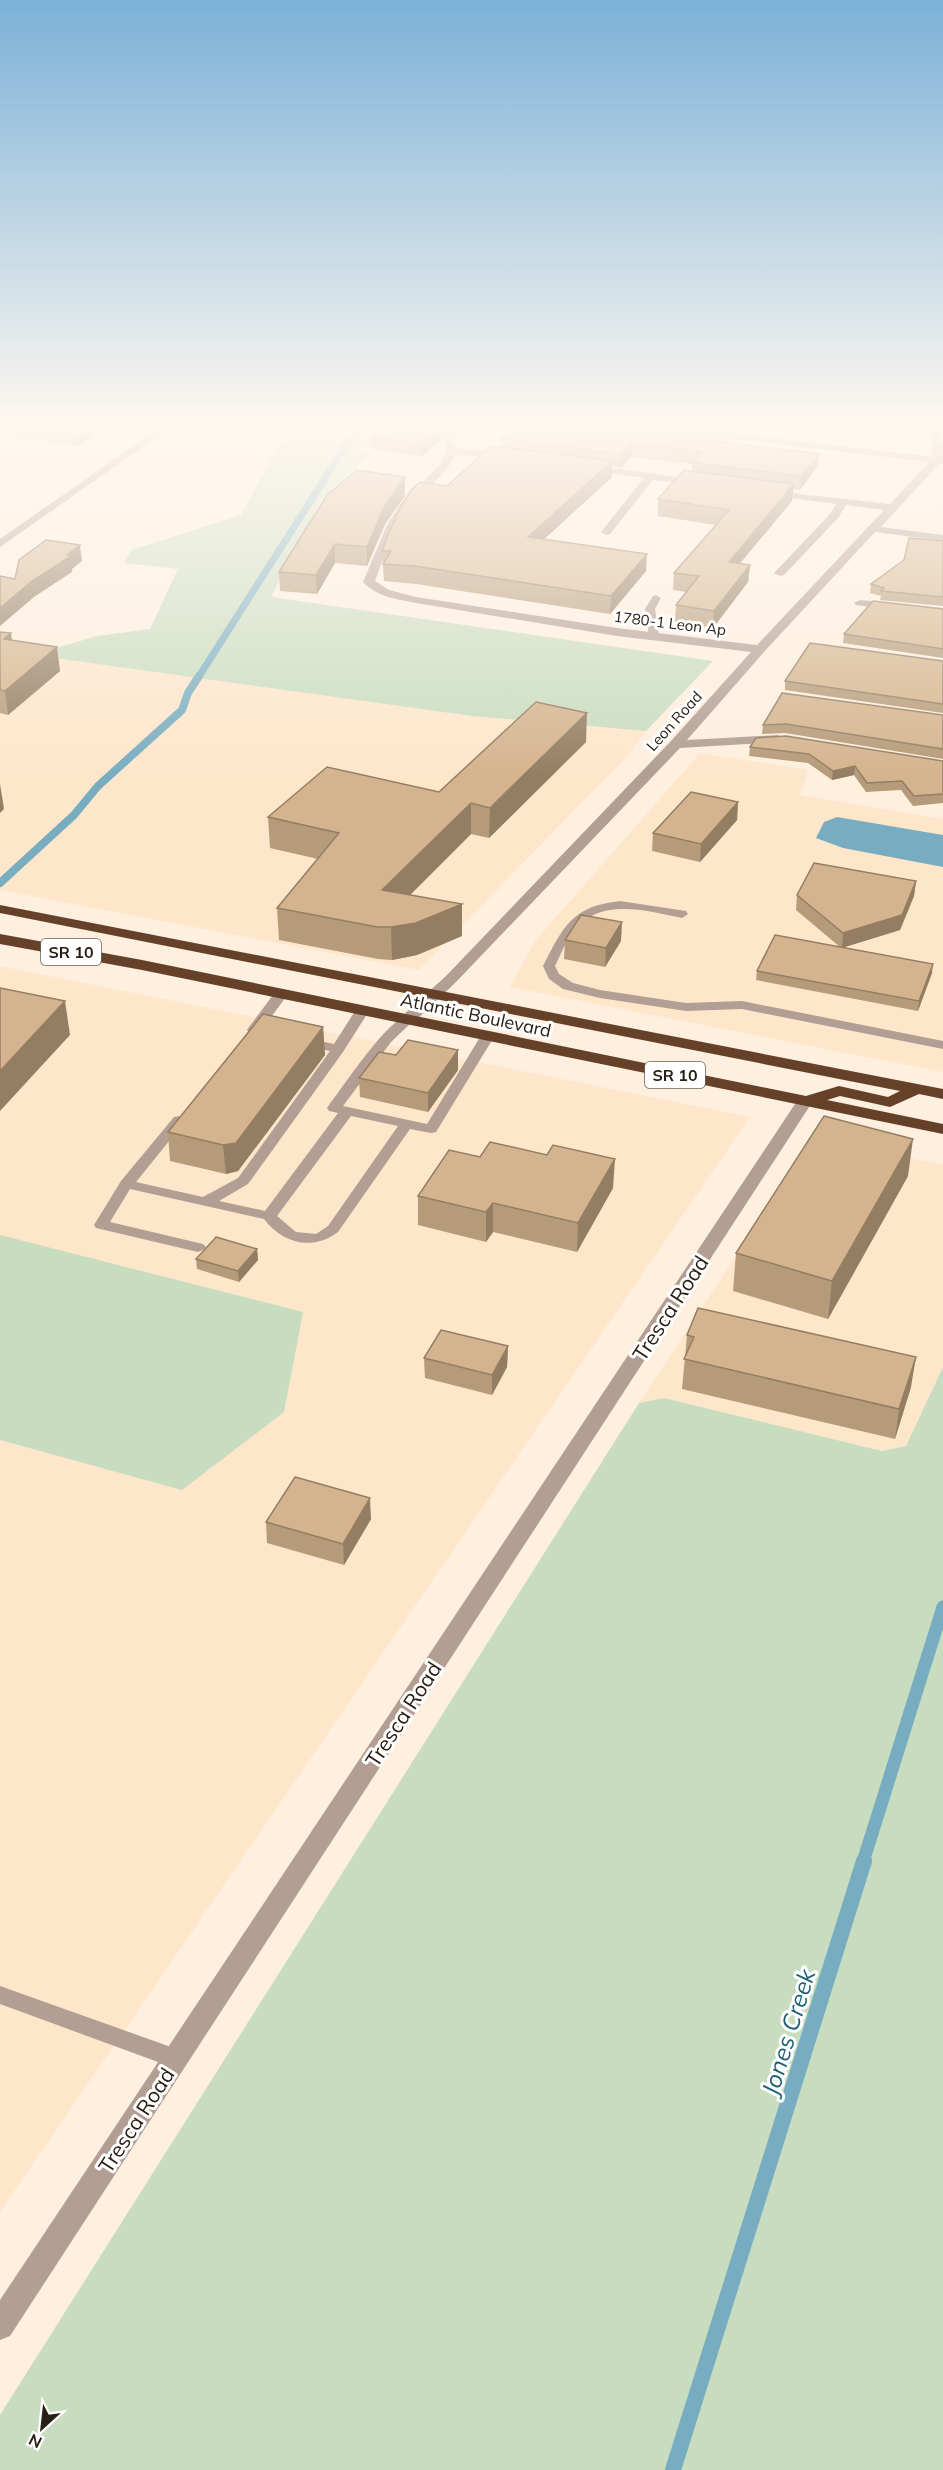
<svg xmlns="http://www.w3.org/2000/svg" width="943" height="2470" viewBox="0 0 943 2470" font-family="Mulish,sans-serif">
	<style>
		.built { fill: #fee6cb }
		.green { fill: #c8dcbf }
		.water { fill: #78adc1 }
		.lines { fill: none; stroke-linecap: round; stroke-linejoin: round }
		.stream-far3 { stroke: #78adc1; stroke-width: 7 }
		.stream-far2 { stroke: #78adc1; stroke-width: 8 }
		.stream-far1 { stroke: #78adc1; stroke-width: 13 }
		.stream { stroke: #78adc1; stroke-width: 16 }
		.lane { fill: #b29e93; fill-rule: evenodd }
		.street { fill: #b29e93; fill-rule: evenodd }
		.highway { fill: #66412a; fill-rule: evenodd }
		.wall { fill: #b69b7a }
		.shaded-wall { fill: #947e63 }
		.building { fill: #d4b48e; stroke: #947e63; stroke-width: 1.5 }
		.labels { text-anchor: middle; dominant-baseline: central; stroke-width: 6; stroke-linejoin: round; paint-order: stroke }
		.far-street-label { font-size: 15px; fill: #292015; stroke: #fff }
		.shield { fill: #fff; stroke: #69635b; stroke-width: 1.5 }
		.shield-label { font-size: 16px; font-weight: bold; fill: #292015 }
		.street-label { font-size: 18px; fill: #292015; stroke: #fff }
		.near-street-label { font-size: 21px; fill: #292015; stroke: #fff }
		.near-water-label { font-size: 24px; font-style: italic; fill: #1d6076; stroke: #fff }
	</style>
	<rect width="100%" height="100%" fill="#feefde"/>
	<g class="built">
		<polygon points="0,649 472,716 646,731 629,754 419,970 0,890"/>
		<polygon points="700,753 808,770 800,795 943,819 943,1072 510,987 535,941"/>
		<polygon points="0,966 750,1117 0,2212"/>
		<polygon points="814,1138 943,1165 943,1367 906,1446 882,1451 664,1398 639,1403"/>
	</g>
	<g class="green">
		<polygon points="302,430 386,430 361,450 370,455 322,498 271,597 713,661 646,731 472,716 33,655 97,636 150,629 178,569 124,563 131,550 241,515 277,448"/>
		<polygon points="0,1235 303,1312 284,1412 182,1490 0,1440"/>
		<polygon points="943,1367 943,2470 0,2470 0,2415 639,1403 664,1398 882,1451 906,1446"/>
	</g>
	<polygon class="water" points="837,817 943,835 943,867 843,848 816,838 824,822"/>
	<g class="lines">
		<polyline class="stream-far3" points="198,678 348,442 365,430"/>
		<polyline class="stream-far2" points="0,883 74,815 98,786 182,710 188,693 199,676"/>
		<polyline class="stream-far1" points="863,1862 943,1607"/>
		<polyline class="stream" points="673,2470 864,1861"/>
		<g class="lane">
			<polygon points="656,595 661,598 655,609 659,636 654,639 649,636 645,609 653,596"/>
			<path d="M620 901 686 911 688 914 682 918C643 910 596 896 570 936 564 945 560 956 555 966L559 974 573 983 600 990 686 1003 742 1001 943 1041V1049L742 1009 686 1011 600 998 563 989 549 979 543 966C563 927 572 906 620 901Z"/>
			<polygon points="281,990 286,991 287,994 286,997 259,1033 249,1033 247,1030 249,1027 276,991"/>
			<path d="M362 1007 369 1011 343 1052 248 1184 219 1201 265 1211 338 1113 329 1111 327 1108 329 1105C344 1086 386 1021 407 1016L414 1020 391 1042 343 1106 427 1124 482 1034 487 1033 494 1037 436 1132 431 1133 410 1129 338 1232C313 1251 283 1244 264 1219L130 1189 110 1222 203 1244 206 1247 203 1250 198 1252 96 1228 94 1225 121 1181 174 1117 179 1116 186 1120 136 1182 203 1197 238 1178 330 1051 301 1045 299 1042 301 1039 306 1038 334 1044 357 1008ZM351 1116 398 1126 328 1226 316 1234 296 1232 277 1216Z"/>
			<polygon points="0,1986 185,2052 188,2059 185,2066 177,2069 0,2004"/>
		</g>
		<g class="street">
			<polygon points="156,430 167,430 0,547 0,539"/>
			<path d="M452 430H462L454 439 456 448 506 454 511 457 506 460 455 454C447 476 426 487 411 504 393 525 385 556 375 581L389 590 416 597 617 628 757 645 884 510 846 505 838 518 784 575 780 576 774 573 776 571 830 514 836 504 768 495 764 494V490L890 504 929 462 686 433 681 430H709L932 457 933 442 928 430H938L943 442V464H939L881 527 943 535V541L875 532 764 652 687 740 778 735 785 739 783 742 680 748 456 982 413 1023H401L399 1020 401 1017 446 976 671 741 751 652 617 636 416 603C397 599 377 597 363 582L387 525 402 502 441 464 446 451 444 439Z"/>
			<polygon points="590,465 699,480 704,483 699,486 653,480 610,534 606,535 601,532 644,478 586,470 585,468"/>
			<polygon points="860,600 943,608 943,616 856,605 854,603"/>
			<polygon points="805,1096 813,1101 10,2336 0,2340 0,2300 797,1101"/>
		</g>
		<polygon class="highway" points="0,905 943,1089 943,1099 919,1094 890,1107 840,1096 827,1100 943,1124 943,1134 142,970 0,944 0,934 142,960 806,1096 839,1086 888,1097 900,1091 0,913"/>
	</g>
	<g class="wall">
		<polygon points="17,430 104,430 77,446 18,437"/>
		<polygon points="371,437 442,440 421,456 371,449"/>
		<polygon points="501,439 712,441 817,467 800,490 793,489 792,501 740,563 750,565 748,582 713,628 675,622 676,605 686,592 673,590 674,573 716,525 658,516 658,499 692,471 692,464 631,457 621,468 612,466 612,477 544,539 646,571 610,614 416,584 384,581 382,551 447,486 501,447"/>
		<polygon points="405,477 405,496 385,524 367,566 335,563 317,594 280,591 279,572"/>
		<polygon points="943,541 943,606 880,600 881,596 870,593 871,584"/>
		<polygon points="943,609 943,658 843,643 844,634"/>
		<polygon points="0,632 60,671 8,715 0,713"/>
		<polygon points="943,661 943,713 785,690 785,681"/>
		<polygon points="943,715 943,759 785,733 762,734 763,725"/>
		<polygon points="586,742 489,838 471,834 410,895 462,904 462,936 417,955 392,960 378,959 279,940 277,908 318,859 270,848 268,817 439,792"/>
		<polygon points="750,747 943,761 943,803 913,806 901,790 866,792 854,775 832,780 808,763 749,756"/>
		<polygon points="738,802 737,820 700,862 652,851 653,833"/>
		<polygon points="916,881 914,896 900,930 843,947 932,973 918,1011 756,980 757,971 840,947 796,910 797,895"/>
		<polygon points="565,940 621,941 605,967 564,959"/>
		<polygon points="323,1027 325,1055 238,1171 226,1174 170,1161 168,1132"/>
		<polygon points="458,1070 428,1112 360,1097 359,1078"/>
		<polygon points="908,1176 828,1319 733,1291 736,1253"/>
		<polygon points="613,1188 577,1252 493,1232 486,1242 418,1225 418,1196"/>
		<polygon points="257,1249 258,1260 239,1282 197,1269 196,1259"/>
		<polygon points="687,1335 911,1387 895,1439 682,1389"/>
		<polygon points="508,1346 507,1367 492,1395 425,1378 424,1358"/>
		<polygon points="371,1519 344,1565 267,1543 266,1522"/>
	</g>
	<g class="shaded-wall">
		<polygon points="79,430 104,430 77,446 76,431"/>
		<polygon points="439,430 449,430 442,440 421,456 421,444"/>
		<polygon points="632,443 631,457 621,468 621,454"/>
		<polygon points="819,454 817,467 800,490 801,476"/>
		<polygon points="612,461 612,477 528,554 528,537"/>
		<polygon points="405,477 405,496 385,524 367,566 367,547 385,505"/>
		<polygon points="794,484 792,501 727,579 729,562"/>
		<polygon points="335,544 335,563 317,594 316,575"/>
		<polygon points="80,545 82,561 72,569 72,572 34,597 0,626 0,608 32,581"/>
		<polygon points="647,554 646,571 610,614 611,596"/>
		<polygon points="750,565 748,582 713,628 714,611"/>
		<polygon points="11,633 14,656 4,639"/>
		<polygon points="57,647 60,671 8,715 5,691"/>
		<polygon points="587,713 586,742 489,838 490,808"/>
		<polygon points="855,766 854,775 832,780 833,771"/>
		<polygon points="0,784 4,809 0,813"/>
		<polygon points="738,802 737,820 700,862 701,844"/>
		<polygon points="471,803 471,834 383,922 382,890"/>
		<polygon points="916,881 914,896 900,930 842,948 843,933"/>
		<polygon points="462,904 462,936 417,955 392,960 391,927"/>
		<polygon points="622,922 621,941 605,967 606,948"/>
		<polygon points="933,964 932,973 918,1011 919,1001"/>
		<polygon points="65,1001 70,1035 0,1111 0,1071"/>
		<polygon points="323,1027 325,1055 238,1171 226,1174 223,1145"/>
		<polygon points="458,1050 458,1070 428,1112 428,1093"/>
		<polygon points="913,1139 908,1176 828,1319 832,1281"/>
		<polygon points="615,1159 613,1188 577,1252 578,1223"/>
		<polygon points="493,1203 493,1232 486,1242 486,1212"/>
		<polygon points="257,1249 258,1260 239,1282 238,1271"/>
		<polygon points="508,1346 507,1367 492,1395 492,1375"/>
		<polygon points="916,1357 911,1387 895,1439 899,1409"/>
		<polygon points="370,1498 371,1519 344,1565 343,1544"/>
	</g>
	<g class="building">
		<polygon points="64,430 79,430 76,431"/>
		<polygon points="380,430 439,430 421,444 371,437"/>
		<polygon points="511,430 713,430 712,441 819,454 801,476 692,463 702,452 632,443 621,454 501,439"/>
		<polygon points="491,446 612,461 528,537 647,554 611,596 415,566 383,564 391,551 382,551 388,535 401,506 412,489 420,482 447,486"/>
		<polygon points="357,470 405,477 385,505 367,547 335,544 316,575 279,572 327,495"/>
		<polygon points="684,470 794,484 729,562 750,565 714,611 676,605 699,576 674,573 729,510 658,499"/>
		<polygon points="909,538 943,541 943,597 881,591 884,588 871,584 904,560"/>
		<polygon points="46,540 80,545 67,555 71,556 32,581 0,608 0,576 15,579 19,560"/>
		<polygon points="873,601 943,609 943,649 844,634"/>
		<polygon points="0,632 11,633 4,639 57,647 5,691 0,690"/>
		<polygon points="810,643 943,661 943,704 785,681"/>
		<polygon points="782,693 943,715 943,749 786,724 763,725"/>
		<polygon points="536,702 587,713 490,808 471,803 382,890 462,904 416,923 391,927 377,927 277,908 339,833 268,817 327,767 439,792"/>
		<polygon points="786,736 943,761 943,794 914,796 902,781 867,783 855,766 833,771 809,754 750,747 756,738"/>
		<polygon points="691,792 738,802 701,844 653,833"/>
		<polygon points="814,863 916,881 902,915 843,933 797,895"/>
		<polygon points="581,915 622,922 606,948 565,940"/>
		<polygon points="775,935 933,964 919,1001 757,971"/>
		<polygon points="0,988 65,1001 0,1071"/>
		<polygon points="263,1014 323,1027 236,1143 223,1145 168,1132"/>
		<polygon points="408,1040 458,1050 428,1093 359,1078 379,1052 396,1055"/>
		<polygon points="824,1116 913,1139 832,1281 736,1253"/>
		<polygon points="490,1142 547,1155 553,1145 615,1159 578,1223 493,1203 486,1212 418,1196 449,1150 480,1157"/>
		<polygon points="216,1237 257,1249 238,1271 196,1259"/>
		<polygon points="698,1308 916,1357 899,1409 684,1359 694,1337 687,1335"/>
		<polygon points="441,1330 508,1346 492,1375 424,1358"/>
		<polygon points="295,1477 370,1498 343,1544 266,1522"/>
	</g>
	<linearGradient id="sky" x2="0" y2="1"><stop stop-color="#7bb1d8"/><stop offset="0.55" stop-color="#fff8f0"/><stop offset="1" stop-color="#fff8f0" stop-opacity="0"/></linearGradient>
	<rect width="943" height="776" fill="url(#sky)"/>
	<g class="labels">
		<g class="far-street-label">
			<text transform="translate(670 623) rotate(7)">1780-1 Leon Ap</text>
			<text transform="translate(674 721) rotate(-48)">Leon Road</text>
		</g>
		<g class="shield">
			<rect x="41" y="939" width="60" height="26" rx="4.5"/>
			<rect x="645" y="1062" width="60" height="26" rx="4.5"/>
		</g>
		<g class="shield-label">
			<text x="71" y="952">SR 10</text>
			<text x="675" y="1075">SR 10</text>
		</g>
		<g class="street-label">
			<text transform="translate(476 1015) rotate(12)">Atlantic Boulevard</text>
		</g>
		<g class="near-street-label">
			<text transform="translate(670 1308) rotate(-57)">Tresca Road</text>
			<text transform="translate(403 1714) rotate(-57)">Tresca Road</text>
			<text transform="translate(136 2120) rotate(-57)">Tresca Road</text>
		</g>
		<g class="near-water-label">
			<text transform="translate(788 2032) rotate(-73)">Jones Creek</text>
		</g>
	</g>
	<g transform="translate(42 2428) rotate(207)" stroke="#ffffff" stroke-width="4.5" paint-order="stroke">
	<path d="M0-4.5L10 22L0 15L-10 22Z" fill="#292015"/>
	<text y="-9" font-size="16" font-weight="bold" text-anchor="middle" fill="#292015">N</text>
	</g>
</svg>
